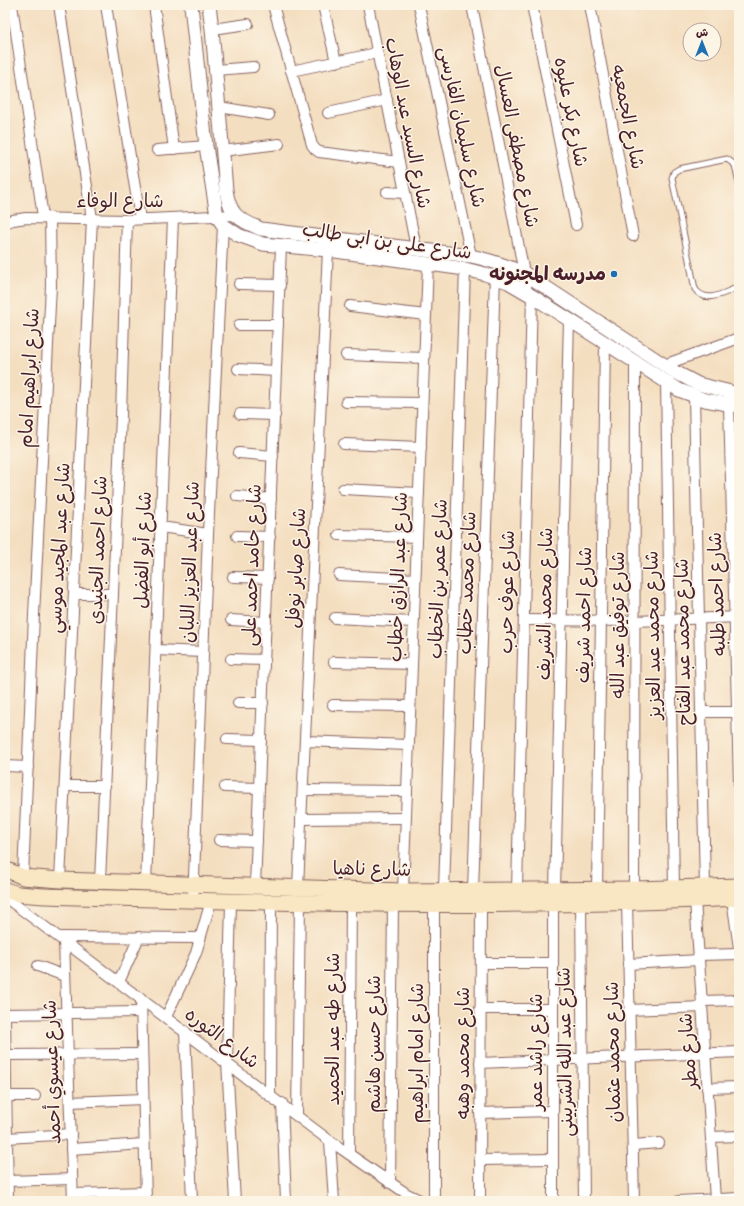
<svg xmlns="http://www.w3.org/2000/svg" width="744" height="1206" viewBox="0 0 744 1206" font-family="Caveat,'Playpen Sans Arabic',sans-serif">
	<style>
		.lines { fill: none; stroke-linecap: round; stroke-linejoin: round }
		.service-casing { stroke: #86625f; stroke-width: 7 }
		.minor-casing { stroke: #86625f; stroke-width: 12 }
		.tertiary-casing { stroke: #86625f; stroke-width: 15 }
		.secondary-casing { stroke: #86625f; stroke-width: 17 }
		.service { stroke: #fff; stroke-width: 5 }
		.minor { stroke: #fff; stroke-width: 10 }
		.tertiary { stroke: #fff; stroke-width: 13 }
		.secondary { stroke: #f9e7c3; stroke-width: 15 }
		.poi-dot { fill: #1f6fb2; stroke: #fcf5e5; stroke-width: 1.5 }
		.labels { text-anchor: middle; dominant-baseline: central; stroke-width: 3; stroke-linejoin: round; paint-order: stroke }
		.street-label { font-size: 19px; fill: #4a1f2b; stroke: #fcf5e5 }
		.poi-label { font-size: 19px; font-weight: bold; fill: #4a1f2b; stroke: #fcf5e5; text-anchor: end }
	</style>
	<rect width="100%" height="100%" fill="#fcf5e5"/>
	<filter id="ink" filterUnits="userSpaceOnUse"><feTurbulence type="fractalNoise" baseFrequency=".025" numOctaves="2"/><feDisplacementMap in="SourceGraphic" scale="8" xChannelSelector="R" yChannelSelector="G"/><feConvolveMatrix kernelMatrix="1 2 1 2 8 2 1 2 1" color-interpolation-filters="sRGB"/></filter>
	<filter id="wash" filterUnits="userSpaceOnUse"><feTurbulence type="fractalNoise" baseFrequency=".012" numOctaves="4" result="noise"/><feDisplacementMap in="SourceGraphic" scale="16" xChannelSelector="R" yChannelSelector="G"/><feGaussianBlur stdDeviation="0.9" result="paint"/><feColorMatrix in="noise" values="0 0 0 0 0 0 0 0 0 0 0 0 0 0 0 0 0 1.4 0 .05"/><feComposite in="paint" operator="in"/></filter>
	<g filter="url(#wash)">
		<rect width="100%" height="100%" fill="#f4dec0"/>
	</g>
	<g filter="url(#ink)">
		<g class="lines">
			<g class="service-casing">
				<path id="service" d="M739 183 735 165 727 159 679 169 674 172 672 178 695 289C706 305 725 292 739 287"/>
			</g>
			<g class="minor-casing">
				<g id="minor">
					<polyline points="12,5 43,217"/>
					<polyline points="59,5 92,219 60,880"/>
					<polyline points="106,5 140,219"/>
					<polyline points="154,5 174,149"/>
					<polyline points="273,5 312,145 315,149 319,152 399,162"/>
					<polyline points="323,5 336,62"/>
					<polyline points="368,5 416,248"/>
					<polyline points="419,5 471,256"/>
					<polyline points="472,5 524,273 527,293"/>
					<polyline points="532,5 576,225"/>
					<polyline points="590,5 633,236"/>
					<polyline points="212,29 248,24"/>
					<polyline points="216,70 253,67"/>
					<polyline points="291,71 377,53"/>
					<polyline points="219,107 269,115"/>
					<polyline points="328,113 387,100"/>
					<polyline points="157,150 206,146"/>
					<polyline points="222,151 279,144"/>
					<polyline points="387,192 405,193"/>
					<polyline points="5,223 13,220 26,218 127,220 235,215"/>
					<polyline points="239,284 280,285"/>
					<polyline points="350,306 426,315"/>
					<polyline points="239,325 278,325"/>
					<polyline points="346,355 424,358"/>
					<polyline points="664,365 739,338"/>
					<polyline points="238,369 276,371"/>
					<polyline points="666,381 674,888"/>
					<polyline points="694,396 705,887"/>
					<polyline points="346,402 422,403"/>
					<polyline points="729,404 739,784"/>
					<polyline points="240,414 275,415"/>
					<polyline points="344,444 421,447"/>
					<polyline points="239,453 273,456"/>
					<polyline points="343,489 419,493"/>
					<polyline points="237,496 271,499"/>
					<polyline points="161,527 208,534"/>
					<polyline points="339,535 417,537"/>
					<polyline points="237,536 270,537"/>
					<polyline points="339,575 415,579"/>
					<polyline points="233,577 268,578"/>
					<polyline points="74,594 113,594"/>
					<polyline points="335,618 413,622"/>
					<polyline points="231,620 266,622"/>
					<polyline points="524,620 635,621 739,617"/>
					<polyline points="156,650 203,652"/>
					<polyline points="231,659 265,660"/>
					<polyline points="334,662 412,664"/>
					<polyline points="238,703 263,703"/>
					<polyline points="333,705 410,706"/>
					<polyline points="701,712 737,712"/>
					<polyline points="227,739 261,740"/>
					<polyline points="305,741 408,745"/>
					<polyline points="5,766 28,767"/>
					<polyline points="65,786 105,786"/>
					<polyline points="225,787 259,788"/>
					<polyline points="303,790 407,791"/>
					<polyline points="301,819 405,818"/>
					<polyline points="219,840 257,841"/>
					<polyline points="23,877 34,615 51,286 50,217"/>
					<polyline points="100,881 121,416 127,220"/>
					<polyline points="146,883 173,218"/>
					<polyline points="255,886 281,246"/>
					<polyline points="298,887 328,250"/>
					<polyline points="597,889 605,342"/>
					<polyline points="634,889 635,361"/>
					<polyline points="444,890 465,269"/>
					<polyline points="473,890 495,277"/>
					<polyline points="517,890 532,296"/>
					<polyline points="555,890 569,319"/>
					<polyline points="403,891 428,264"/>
					<polyline points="5,897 330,1141 407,1194 422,1201"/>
					<polyline points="732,899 739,948"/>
					<polyline points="695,900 715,1199"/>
					<polyline points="193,901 208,534 223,225"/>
					<polyline points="231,902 227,1062 235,1201"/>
					<polyline points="627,902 634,1201"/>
					<polyline points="581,903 584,1201"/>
					<polyline points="553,904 553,1201"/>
					<polyline points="59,937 200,938"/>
					<polyline points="64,941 73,1201"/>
					<polyline points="699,955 739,954"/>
					<polyline points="481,963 553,963"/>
					<polyline points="628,964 699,960"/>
					<polyline points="38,966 65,976"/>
					<polyline points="119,982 139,937"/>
					<polyline points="141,998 146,1201"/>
					<polyline points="702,1001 739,1000"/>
					<polyline points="480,1009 553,1009"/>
					<polyline points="629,1010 702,1007"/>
					<polyline points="5,1014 141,1012"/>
					<polyline points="166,1017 196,953 211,901"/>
					<polyline points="5,1019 8,1201"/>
					<polyline points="185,1031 192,1201"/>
					<polyline points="6,1055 142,1054"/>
					<polyline points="480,1063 739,1052"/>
					<polyline points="707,1088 739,1087"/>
					<polyline points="270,1095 271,903"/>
					<polyline points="6,1096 35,1096"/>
					<polyline points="70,1102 143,1099"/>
					<polyline points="282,1103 286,1201"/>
					<polyline points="480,1113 553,1111"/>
					<polyline points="297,1115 300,904"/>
					<polyline points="711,1137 739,1136"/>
					<polyline points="7,1138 71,1134"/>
					<polyline points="330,1141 334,1201"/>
					<polyline points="633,1145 659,1143"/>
					<polyline points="71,1149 144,1144"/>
					<polyline points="349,1154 351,904"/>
					<polyline points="480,1160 553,1159"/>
					<polyline points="8,1181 72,1179"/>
					<polyline points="390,1183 393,905"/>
					<polyline points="73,1194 145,1192"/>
					<polyline points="434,1201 434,905"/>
					<polyline points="480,1201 481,905"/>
					<polyline points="679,1201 739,1198"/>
				</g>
			</g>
			<g class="tertiary-casing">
				<g id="tertiary">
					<polyline points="191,5 206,146 217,216 223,225 238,235 263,244 328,250 465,269 485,274 508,282 532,296 679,390 705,400 739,406"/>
					<path d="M209 5 212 29 226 190C230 216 238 219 261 229L471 256C490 260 507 266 524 273L675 372 698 384 739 394"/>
				</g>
			</g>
			<g class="secondary-casing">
				<g id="secondary">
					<polyline points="5,869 23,877 60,880 403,891 634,889 739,886"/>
					<path d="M5 890 18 894 44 896C276 903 507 910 739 898"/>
				</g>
			</g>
			<use href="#service" class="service"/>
			<use href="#minor" class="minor"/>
			<use href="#tertiary" class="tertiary"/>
			<use href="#secondary" class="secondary"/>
		</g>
	</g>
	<circle class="poi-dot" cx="614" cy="274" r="4"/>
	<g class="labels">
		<g class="street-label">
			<text transform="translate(571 112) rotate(79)">شارع بكر عليوه</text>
			<text transform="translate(628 117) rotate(79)">شارع الجمعيه</text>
			<text transform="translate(408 123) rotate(79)">شارع السيد عبد الوهاب</text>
			<text transform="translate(462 127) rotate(78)">شارع سليمان الفارسى</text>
			<text transform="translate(517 146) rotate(79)">شارع مصطفى العسال</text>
			<text x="120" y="201">شارع الوفاء</text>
			<text transform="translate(387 241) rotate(8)">شارع على بن ابى طالب</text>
			<text transform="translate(29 378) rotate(-87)">شارع ابراهيم امام</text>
			<text transform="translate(59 548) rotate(-87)">شارع عبد المجيد موسي</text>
			<text transform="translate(98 550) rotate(-88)">شارع احمد الجنيدى</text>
			<text transform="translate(143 550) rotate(-88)">شارع أبو الفضل</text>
			<text transform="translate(190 562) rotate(-88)">شارع عبد العزيز اللبان</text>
			<text transform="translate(252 565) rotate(-88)">شارع حامد احمد على</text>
			<text transform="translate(296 568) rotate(-87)">شارع صابر نوفل</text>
			<text transform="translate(398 577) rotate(-88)">شارع عبد الرازق خطاب</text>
			<text transform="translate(438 579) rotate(-88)">شارع عمر بن الخطاب</text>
			<text transform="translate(467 583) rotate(-88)">شارع محمد خطاب</text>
			<text transform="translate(507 592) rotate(-89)">شارع عوف حرب</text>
			<text transform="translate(717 594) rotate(-92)">شارع احمد طلبه</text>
			<text transform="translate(545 604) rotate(-89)">شارع محمد الشريف</text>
			<text transform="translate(584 615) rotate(-89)">شارع احمد شريف</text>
			<text transform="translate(618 625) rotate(-90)">شارع توفيق عبد الله</text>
			<text transform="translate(653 635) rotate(-91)">شارع محمد عبد العزيز</text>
			<text transform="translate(683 642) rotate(-91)">شارع محمد عبد الفتاح</text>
			<text transform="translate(372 869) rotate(1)">شارع ناهيا</text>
			<text transform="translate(333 1029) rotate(-90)">شارع طه عبد الحميد</text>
			<text transform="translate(222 1038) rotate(37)">شارع الثوره</text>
			<text transform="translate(374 1044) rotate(-90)">شارع حسن هاشم</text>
			<text transform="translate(688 1051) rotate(-94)">شارع مطر</text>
			<text transform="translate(536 1052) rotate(-90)">شارع راشد عمر</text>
			<text transform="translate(565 1052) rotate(-91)">شارع عبد الله الشربينى</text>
			<text transform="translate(613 1052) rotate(-91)">شارع محمد عثمان</text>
			<text transform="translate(417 1053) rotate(-90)">شارع امام ابراهيم</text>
			<text transform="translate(463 1053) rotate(-90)">شارع محمد وهبه</text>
			<text transform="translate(52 1072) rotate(-92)">شارع عيسوي أحمد</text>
		</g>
		<g class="poi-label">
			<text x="606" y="274">مدرسه المجنونه</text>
		</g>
	</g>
	<rect width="744" height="1206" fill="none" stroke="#fcf5e5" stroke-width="20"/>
	<g transform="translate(702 42)"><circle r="19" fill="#fcf5e5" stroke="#b59f9b"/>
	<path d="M0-3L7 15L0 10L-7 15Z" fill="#1f6fb2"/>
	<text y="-6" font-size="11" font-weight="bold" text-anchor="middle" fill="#4a1f2b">ش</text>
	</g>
</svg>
